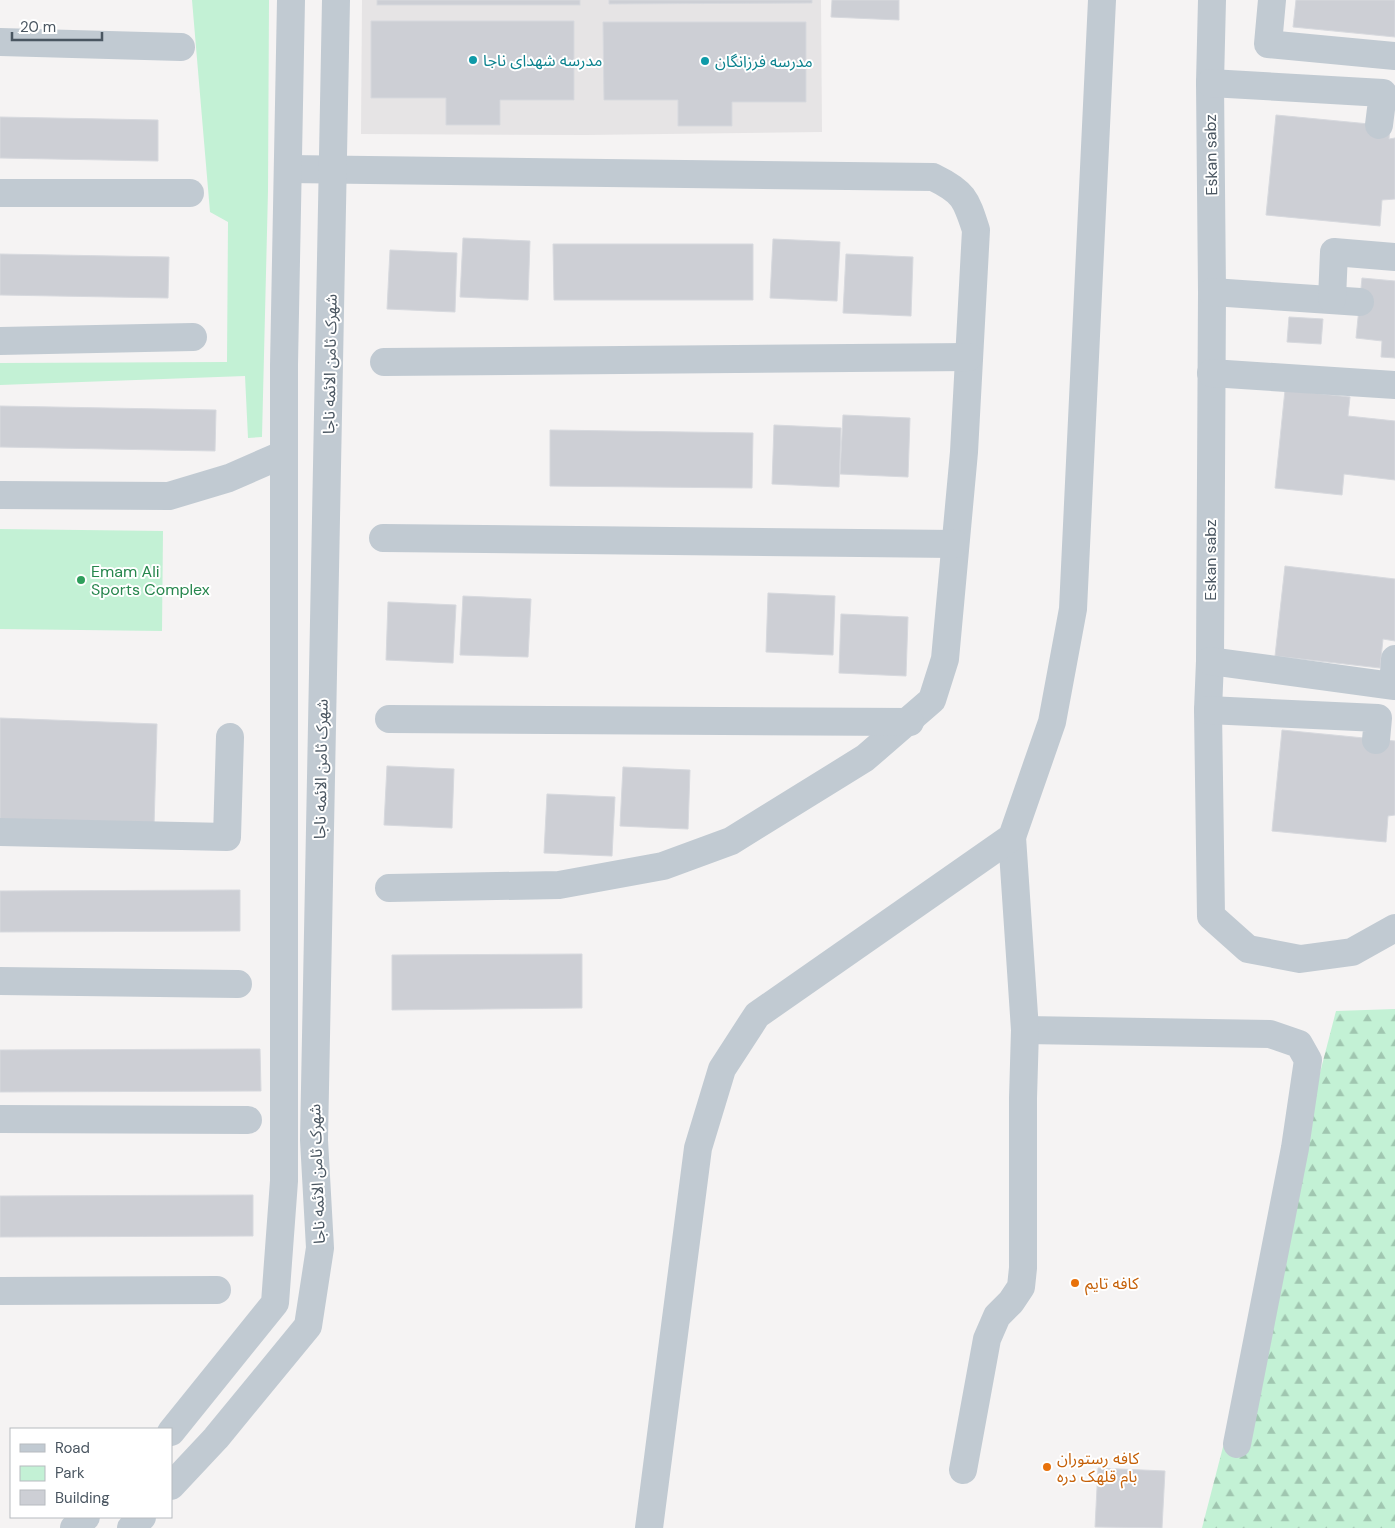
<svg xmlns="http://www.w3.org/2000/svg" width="1395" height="1528" viewBox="0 0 1395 1528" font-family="'DM Sans','Noto Sans Arabic',sans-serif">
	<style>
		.education { fill: #e6e4e5 }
		.green { fill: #c3f1d5 }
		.forest { fill: url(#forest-firs) }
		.building { fill: #cdcfd5; stroke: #d7d9de }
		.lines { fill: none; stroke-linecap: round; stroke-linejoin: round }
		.minor { stroke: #c1cad2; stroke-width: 28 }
		.culture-dot { fill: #0f9aa8; stroke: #fff; stroke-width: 2 }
		.leisure-dot { fill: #2e9e5b; stroke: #fff; stroke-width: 2 }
		.food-dot { fill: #e8710a; stroke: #fff; stroke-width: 2 }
		.labels { text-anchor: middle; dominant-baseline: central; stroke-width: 4; stroke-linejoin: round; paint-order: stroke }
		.culture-label { font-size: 16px; fill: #0d838f; stroke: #fff; text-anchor: start }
		.street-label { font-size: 16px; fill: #4a5661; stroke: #fff }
		.leisure-label { font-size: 16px; fill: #27864d; stroke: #fff; text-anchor: start }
		.food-label { font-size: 16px; fill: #c56008; stroke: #fff; text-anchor: start }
	</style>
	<defs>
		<pattern id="forest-firs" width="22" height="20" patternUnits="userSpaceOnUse" patternTransform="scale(1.25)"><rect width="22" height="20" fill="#c3f1d5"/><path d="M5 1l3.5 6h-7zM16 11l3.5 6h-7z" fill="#a0c6b0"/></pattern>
	</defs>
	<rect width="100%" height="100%" fill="#f5f3f3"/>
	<polygon class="education" points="362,0 821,0 822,132 586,135 361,134"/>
	<g class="green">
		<polygon points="192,0 269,0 268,191 262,437 248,438 245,376 0,385 0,363 227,362 228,222 210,212"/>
		<polygon points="0,529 163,531 162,631 0,629"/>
	</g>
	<polygon class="forest" points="1395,1009 1395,1528 1202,1528 1336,1011"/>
	<g class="building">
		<rect x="377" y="0" width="203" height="5"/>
		<polygon points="609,0 812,0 812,3 609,4"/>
		<polygon points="832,0 899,0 899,20 831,17"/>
		<polygon points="1296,0 1395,0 1395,37 1293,27"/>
		<polygon points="371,21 574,21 574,100 500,100 500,125 446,125 446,98 371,98"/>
		<polygon points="603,22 806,22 806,102 732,102 732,126 678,126 678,100 604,100"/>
		<polygon points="1276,115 1390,126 1389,139 1395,138 1395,199 1382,200 1380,226 1266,215"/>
		<polygon points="0,117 158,120 158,161 0,158"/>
		<polygon points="463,238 530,241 528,300 460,297"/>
		<polygon points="773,239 840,242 837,301 770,298"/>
		<polygon points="553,244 753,244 753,300 554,300"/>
		<polygon points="390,250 457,253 455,312 387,309"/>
		<polygon points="0,254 169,257 168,298 0,295"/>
		<polygon points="846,254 913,257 911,316 843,313"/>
		<polygon points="1362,278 1395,281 1395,358 1381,357 1382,341 1356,338"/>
		<polygon points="1289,317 1323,319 1321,344 1287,342"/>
		<polygon points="1285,390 1350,397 1348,416 1395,421 1395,480 1344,474 1342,495 1275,488"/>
		<polygon points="0,406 216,410 215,451 0,447"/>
		<polygon points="843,415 910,418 908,477 840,474"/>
		<polygon points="774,425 841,428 839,487 772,484"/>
		<polygon points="550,430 753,433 752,488 550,486"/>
		<polygon points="1285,566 1395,579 1395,641 1383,639 1380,668 1275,656"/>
		<polygon points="768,593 835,596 833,655 766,652"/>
		<polygon points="463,596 531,599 528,657 460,655"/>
		<polygon points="388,602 456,605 453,663 386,660"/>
		<polygon points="841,614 908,617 906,676 839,673"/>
		<polygon points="0,718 157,724 154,827 0,822"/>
		<polygon points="1282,730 1395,741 1395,815 1388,816 1386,842 1272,831"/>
		<polygon points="387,766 454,769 452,828 384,825"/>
		<polygon points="623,767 690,770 688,829 620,826"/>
		<polygon points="547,794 615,797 612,856 544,853"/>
		<polygon points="240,890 240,931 0,932 0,891"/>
		<polygon points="582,954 582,1008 392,1010 392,955"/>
		<polygon points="260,1049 261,1091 0,1092 0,1050"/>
		<polygon points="253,1195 253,1236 0,1237 0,1196"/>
		<polygon points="1098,1468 1165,1471 1162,1528 1095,1527"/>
	</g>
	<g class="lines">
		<g class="minor">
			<polyline points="1212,0 1210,83 1212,292 1210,661 1208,710 1211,916 1248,949 1300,959 1352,952 1395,928"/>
			<polyline points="1272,0 1268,44 1395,56"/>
			<polyline points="0,42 181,47"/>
			<polyline points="1210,83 1383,93 1379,125"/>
			<path d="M288 169 933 177C964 192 966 199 976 230L964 452 945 659 932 700 865 758 731 841 663 866 559 885 389 888"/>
			<polyline points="0,193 190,193"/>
			<polyline points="1212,292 1360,302"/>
			<polyline points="1332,299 1334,252 1395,257"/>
			<polyline points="0,341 193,337"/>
			<polyline points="384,362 969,357"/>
			<polyline points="1211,373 1395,385"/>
			<polyline points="0,495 169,496 229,478 284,454"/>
			<polyline points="383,538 955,544"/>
			<polyline points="1210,661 1393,686 1395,659"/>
			<polyline points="1208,710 1378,718 1376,740"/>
			<polyline points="389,719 910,722"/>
			<polyline points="0,832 227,837 230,737"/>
			<polyline points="0,981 238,984"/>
			<polyline points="1025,1030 1270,1034 1299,1044 1308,1060 1295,1148 1237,1444"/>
			<polyline points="0,1119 248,1120"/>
			<polyline points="0,1291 217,1290"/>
			<polyline points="171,1432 275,1303 284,1181 284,365 291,0"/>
			<polyline points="963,1470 987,1339 997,1316 1011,1302 1021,1287 1023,1268 1023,1098 1025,1030 1012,837"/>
			<polyline points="171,1486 216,1438 308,1326 320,1248 314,1140 336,0"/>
			<polyline points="74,1528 86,1517"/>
			<polyline points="131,1528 142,1517"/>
			<polyline points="649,1528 698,1148 722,1069 757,1015 1012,837 1052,722 1073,609 1102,0"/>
		</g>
	</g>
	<g class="culture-dot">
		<circle cx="473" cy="60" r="5"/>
		<circle cx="705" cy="61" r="5"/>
	</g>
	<circle class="leisure-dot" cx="81" cy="580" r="5"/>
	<g class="food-dot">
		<circle cx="1075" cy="1283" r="5"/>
		<circle cx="1047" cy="1467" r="5"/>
	</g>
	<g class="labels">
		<g class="culture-label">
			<text x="483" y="60">مدرسه شهدای ناجا</text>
			<text x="715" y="61">مدرسه فرزانگان</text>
		</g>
		<g class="street-label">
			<text transform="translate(1211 155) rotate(-91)">Eskan sabz</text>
			<text transform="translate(330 364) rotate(-89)">شهرک ثامن الائمه ناجا</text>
			<text transform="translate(1210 560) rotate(-90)">Eskan sabz</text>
			<text transform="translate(321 769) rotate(-89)">شهرک ثامن الائمه ناجا</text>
			<text transform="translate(317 1174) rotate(-92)">شهرک ثامن الائمه ناجا</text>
		</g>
		<g class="leisure-label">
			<text x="91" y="571">Emam Ali<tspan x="91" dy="18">Sports Complex</tspan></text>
		</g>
		<g class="food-label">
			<text x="1085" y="1283">کافه تایم</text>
			<text x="1057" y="1458">کافه رستوران<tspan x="1057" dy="18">بام قلهک دره</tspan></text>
		</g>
	</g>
	<rect x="10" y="1428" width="162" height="90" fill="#ffffff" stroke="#b7bbc0"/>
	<rect x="20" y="1444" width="25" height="8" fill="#c1cad2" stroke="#b7bbc0"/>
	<text x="55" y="1453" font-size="15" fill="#4a5661">Road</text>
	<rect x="20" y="1466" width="25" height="15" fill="#c3f1d5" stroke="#b7bbc0"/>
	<text x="55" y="1478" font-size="15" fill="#4a5661">Park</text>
	<rect x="20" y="1490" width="25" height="15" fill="#cdcfd5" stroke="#b7bbc0"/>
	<text x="55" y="1503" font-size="15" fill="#4a5661">Building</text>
	<path d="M12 32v8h90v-8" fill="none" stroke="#4a5661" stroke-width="2.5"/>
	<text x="20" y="32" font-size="15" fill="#4a5661" stroke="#ffffff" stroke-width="4" paint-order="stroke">20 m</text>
</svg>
